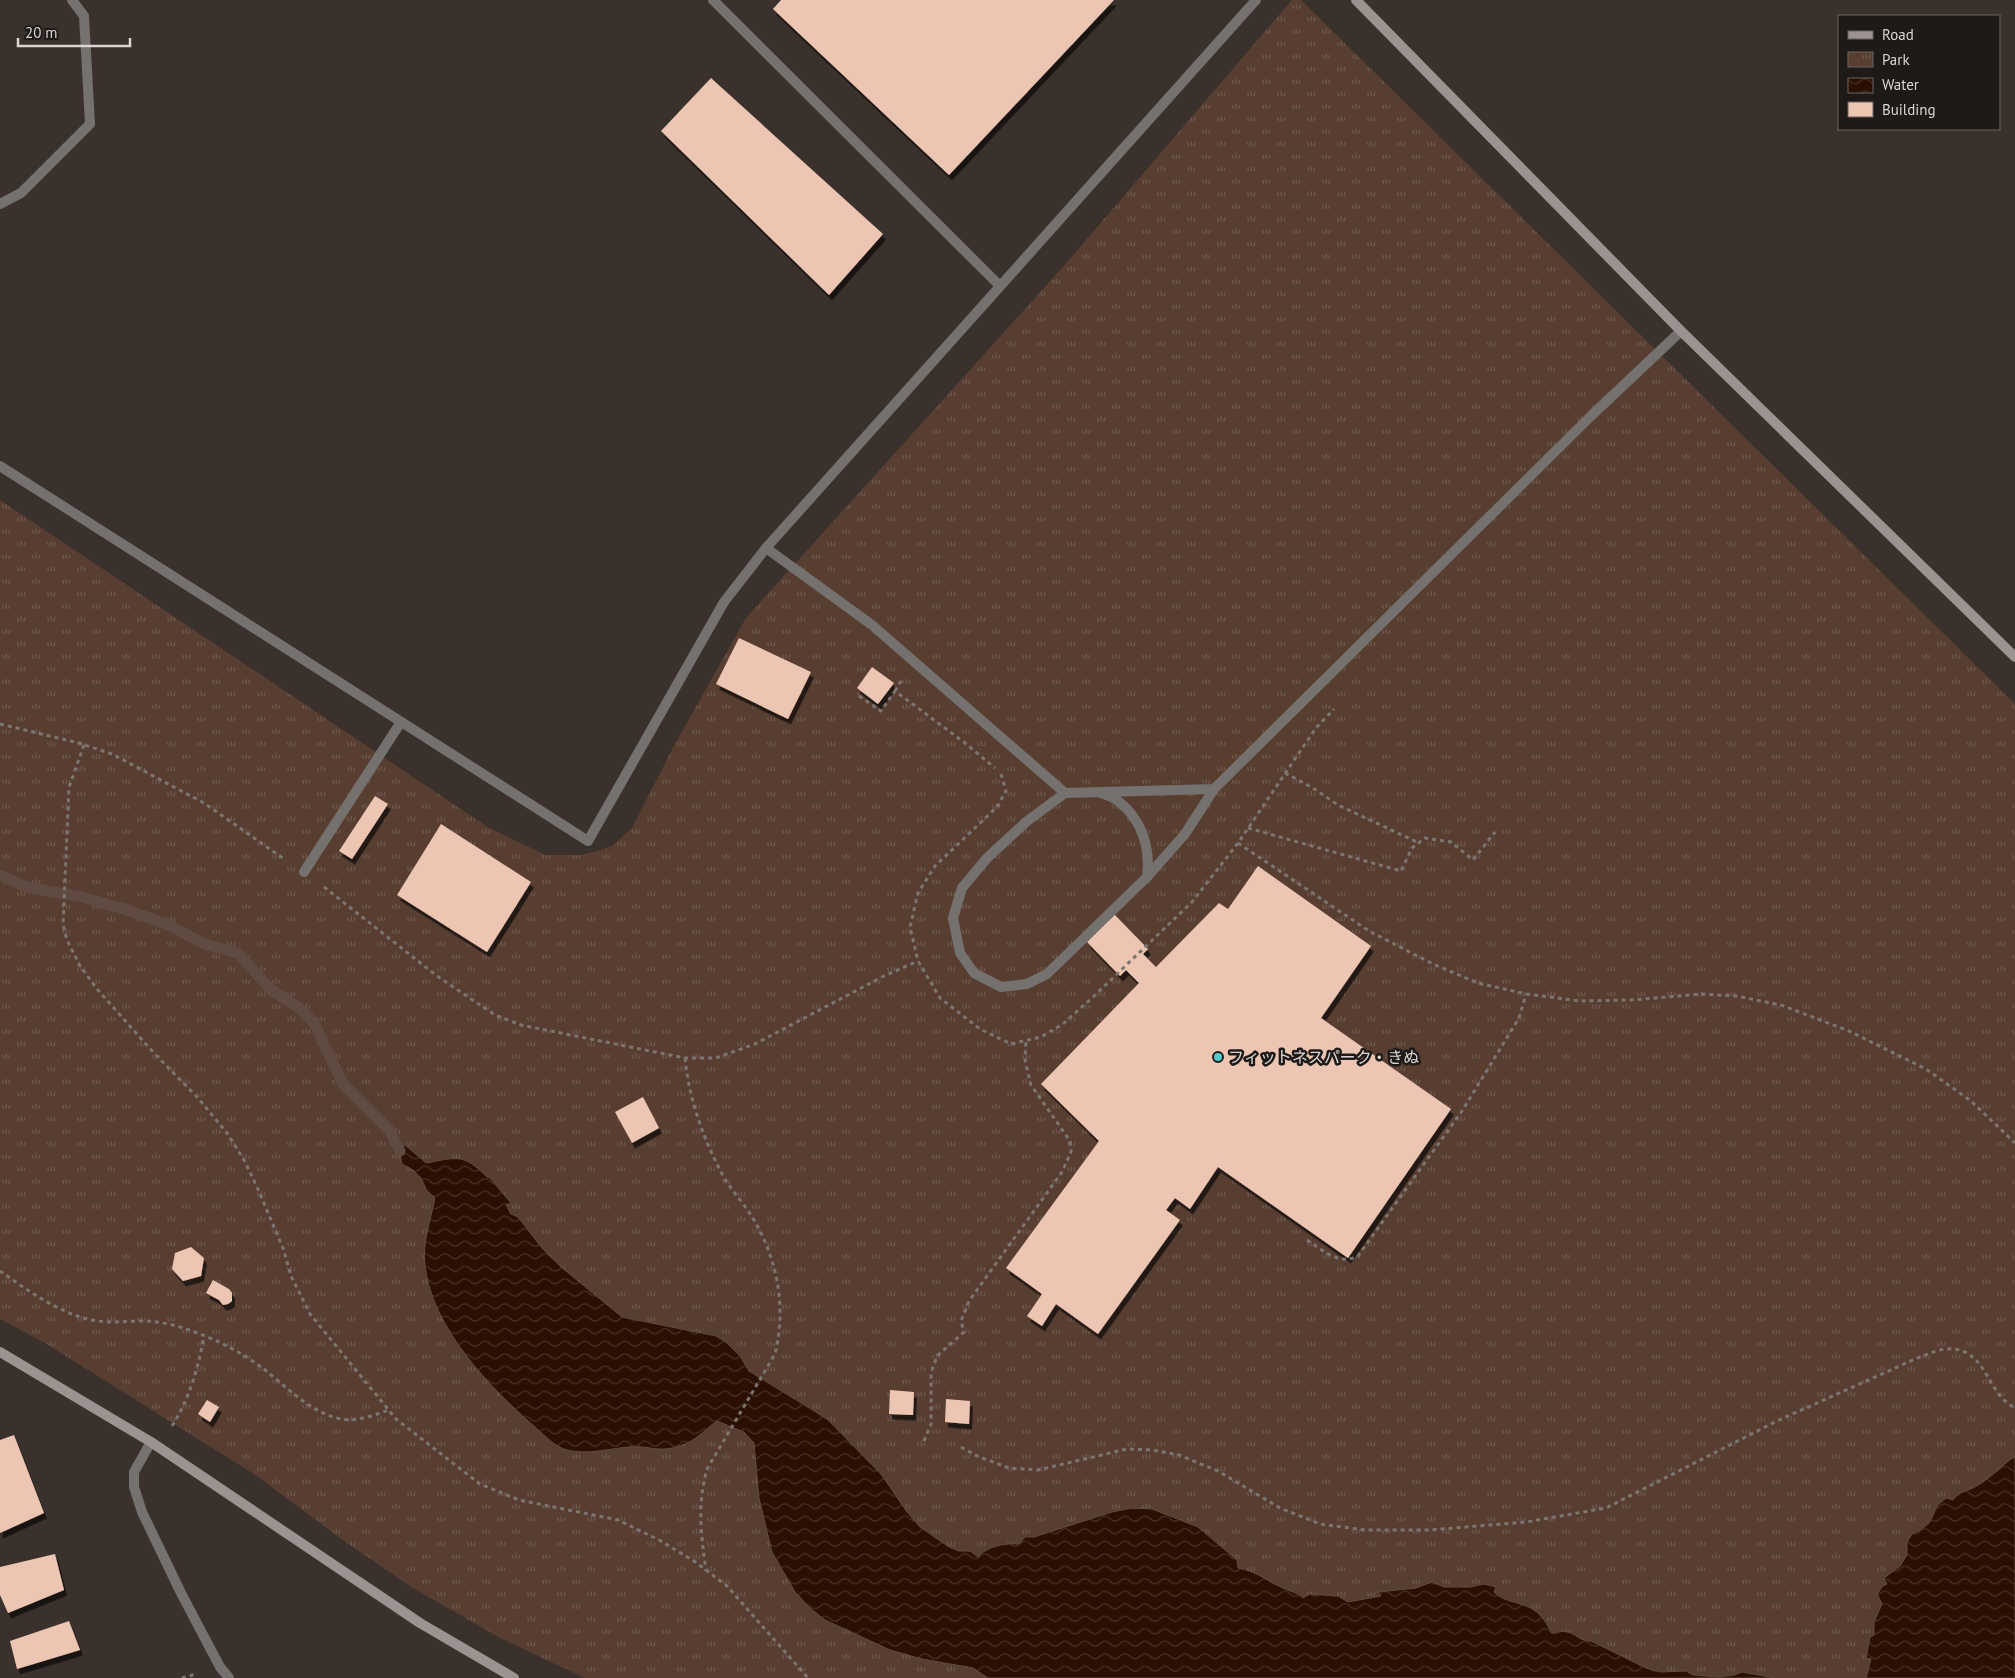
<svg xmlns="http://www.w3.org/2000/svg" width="2015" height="1678" viewBox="0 0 2015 1678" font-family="'PT Sans','Noto Sans JP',sans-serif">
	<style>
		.park { fill: url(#park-tufts) }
		.water { fill: url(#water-waves); stroke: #5f4b41 }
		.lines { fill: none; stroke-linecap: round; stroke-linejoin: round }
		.stream { stroke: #5f4b41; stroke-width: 11 }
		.building { fill: #edc6b3; filter: url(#shadow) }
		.path { stroke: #7d7571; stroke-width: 3; stroke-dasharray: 4 4; stroke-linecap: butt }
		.lane { stroke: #75716e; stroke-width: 10 }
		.street { stroke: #75716e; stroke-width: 10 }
		.secondary { stroke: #9a938f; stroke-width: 10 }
		.poi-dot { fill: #52cdcf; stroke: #1e1a18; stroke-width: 2 }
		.labels { text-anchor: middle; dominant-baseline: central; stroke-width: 5; stroke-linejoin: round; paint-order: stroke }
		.poi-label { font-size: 16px; fill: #dcd6d3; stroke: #1e1a18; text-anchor: start }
	</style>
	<defs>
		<pattern id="park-tufts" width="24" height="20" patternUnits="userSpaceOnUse" patternTransform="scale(1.25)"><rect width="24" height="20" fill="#583e31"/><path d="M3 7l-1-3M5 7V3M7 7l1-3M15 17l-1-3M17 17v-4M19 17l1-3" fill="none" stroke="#6f594e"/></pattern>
		<pattern id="water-waves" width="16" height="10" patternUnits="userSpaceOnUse" patternTransform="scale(1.25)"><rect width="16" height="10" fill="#2a0f02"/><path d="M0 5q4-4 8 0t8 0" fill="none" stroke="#483126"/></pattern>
		<filter id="shadow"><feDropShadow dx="3" dy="5.5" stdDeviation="0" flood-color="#0009"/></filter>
	</defs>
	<rect width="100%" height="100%" fill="#3a312c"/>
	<polygon class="park" points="1292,0 1301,0 2015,704 2015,1678 585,1678 500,1638 413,1588 344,1541 254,1474 45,1343 0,1319 0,500 489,828 546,855 580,855 597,851 612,846 632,828 675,744 746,618 1062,268"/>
	<g class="water">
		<path d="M405 1145 426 1163C457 1158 462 1152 487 1177L490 1178 511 1203 506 1205 511 1214 518 1217 542 1248 561 1267 622 1317 716 1336 726 1342 740 1356 749 1371 827 1419 881 1474 907 1512 920 1527 949 1547 959 1551H970L978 1557C987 1546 1005 1543 1019 1544L1025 1537H1034L1112 1512 1132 1508 1152 1509 1198 1527 1237 1560 1238 1568C1256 1571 1269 1582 1285 1589 1292 1592 1298 1593 1303 1598L1310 1594 1338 1596 1348 1602 1381 1596 1378 1592 1416 1588 1432 1582 1444 1587H1470L1484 1584 1496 1587 1494 1592C1505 1603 1522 1602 1534 1610 1543 1616 1547 1625 1552 1633 1576 1627 1574 1641 1591 1641L1646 1668 1661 1672 1686 1671 1693 1675 1718 1677 1734 1675 1742 1672 1775 1678H988L973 1668 922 1659 890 1650 825 1620 811 1609 795 1592 772 1552 759 1498 754 1443 744 1432 717 1421C706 1428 699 1438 687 1443 661 1455 652 1445 628 1447 607 1449 588 1455 567 1450 555 1447 543 1434 534 1426 489 1387 431 1326 425 1265 422 1243 431 1219 435 1198L427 1191 421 1178 413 1170 402 1164 400 1151Z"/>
		<path d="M2015 1456V1678H1866L1871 1659 1866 1658 1870 1637 1874 1635V1622L1882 1604 1877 1594 1883 1586 1887 1584 1884 1578 1900 1566 1907 1555V1542L1912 1534 1922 1529 1930 1522 1937 1506 1946 1498 1953 1500C1959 1491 1965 1492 1973 1488 1989 1480 2001 1466 2015 1456Z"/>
	</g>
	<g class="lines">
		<polyline class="stream" points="0,875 26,887 82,897 124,909 169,925 204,944 238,953 271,990 298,1007 314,1023 343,1084 389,1130 400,1151"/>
	</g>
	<g class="building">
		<polygon points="781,0 1114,0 949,175 773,9"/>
		<polygon points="711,78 883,234 829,295 661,131"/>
		<polygon points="739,638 811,672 788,719 716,684"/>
		<polygon points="872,667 894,683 878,704 857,688"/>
		<polygon points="375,796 388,804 352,859 339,851"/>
		<polygon points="441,824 531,882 487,952 397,895"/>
		<polygon points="1258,866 1371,946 1321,1018 1451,1109 1348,1258 1218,1167 1190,1209 1175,1198 1166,1210 1180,1220 1098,1334 1056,1304 1042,1326 1027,1316 1042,1294 1006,1268 1099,1141 1041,1084 1139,983 1126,970 1120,976 1087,942 1114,914 1148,949 1143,954 1156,967 1219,903 1228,909"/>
		<polygon points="643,1097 659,1128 632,1143 615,1112"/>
		<polygon points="191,1247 204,1258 201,1276 183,1281 172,1269 175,1253"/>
		<polygon points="213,1280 229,1289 232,1293 232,1301 228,1304 223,1305 219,1300 206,1293"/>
		<polygon points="890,1390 914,1392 913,1415 889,1414"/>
		<polygon points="946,1399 970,1401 969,1424 945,1422"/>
		<polygon points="207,1400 219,1407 210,1422 198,1414"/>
		<polygon points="14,1435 44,1513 0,1533 0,1440"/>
		<polygon points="55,1554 64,1590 8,1613 0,1595 0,1567"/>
		<polygon points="69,1621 80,1650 17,1669 10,1641"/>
	</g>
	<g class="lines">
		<g class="path">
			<polyline points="895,691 901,681"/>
			<polyline points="859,696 881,711 895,691 965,743 995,768"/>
			<polyline points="0,724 79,743 112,754 204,803 284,859"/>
			<polyline points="84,745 69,787 63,925 67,940 80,966 97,989 153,1052 198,1098 227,1133 244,1160 257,1187 283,1248 291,1276 310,1314 396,1419 480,1484 519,1500 618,1520 659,1540 694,1561 727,1586 808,1678"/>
			<polyline points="1285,773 1313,788 1338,805 1419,843"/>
			<polyline points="1001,774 1006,791 997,807 935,866 918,893 910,927 918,961 940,998 980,1029 1011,1044 1041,1037 1063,1024 1093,997 1192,902 1238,843 1316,728 1334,709"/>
			<polyline points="1248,828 1401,871 1412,848 1425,838 1451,842 1473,860 1495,832"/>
			<polyline points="1238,843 1369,931 1433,964 1478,983 1526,994 1580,1001 1632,1000 1702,994 1736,996 1781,1005 1849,1031 1926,1069 1971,1101 2015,1143"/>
			<polyline points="324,887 437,976 495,1015 521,1025 685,1058 716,1058 755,1044 882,977 918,961"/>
			<path d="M685 1058C689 1099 703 1138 722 1174 730 1189 742 1201 751 1215 777 1257 787 1306 775 1354L707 1469C697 1505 701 1534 706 1571"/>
			<path d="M1307 1240C1323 1250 1339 1266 1358 1256L1462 1111 1519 1018 1526 994"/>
			<path d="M0 1271C29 1291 62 1316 98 1321 113 1323 128 1321 143 1321 161 1321 178 1326 195 1332 220 1341 244 1354 265 1370 288 1388 311 1413 341 1419 357 1422 374 1415 389 1410"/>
			<path d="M172 1426C190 1397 198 1369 204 1336"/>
			<polyline points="924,1441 931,1424 931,1373 937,1356 964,1332 961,1321 969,1301 1062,1172 1071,1152 1070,1141 1031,1085 1025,1060 1026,1041"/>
			<path d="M961 1447 977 1456 1009 1468 1038 1470 1127 1449 1153 1450 1179 1455 1218 1471 1280 1508 1320 1524 1365 1530H1430L1526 1522 1606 1508 1777 1421 1922 1356C1929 1354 1937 1350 1945 1349 1988 1346 1984 1392 2015 1408"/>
			<polyline points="182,1678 196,1674"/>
		</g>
		<g class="lane">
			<polyline points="713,0 1000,286"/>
			<polyline points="0,204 21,193 90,124 84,16 72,0"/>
			<polyline points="0,466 588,841 724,602 766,548 1256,0"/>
			<polyline points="766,548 872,625 1065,793 1214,789 1592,415 1681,331"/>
			<polyline points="1065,793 1026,822 987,858 962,888 953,918 960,953 974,973 1001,987 1027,984 1047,974 1147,877 1185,834 1214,789"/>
			<path d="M1101 793C1106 795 1113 797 1118 801 1142 819 1151 849 1147 877"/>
			<polyline points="304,872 401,722"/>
		</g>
		<polyline class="street" points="151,1442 134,1472 134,1487 142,1512 181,1593 220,1667 229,1678"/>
		<g class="secondary">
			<polyline points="1356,0 1681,331 2015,657"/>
			<polyline points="0,1352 151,1442 420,1623 514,1678"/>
		</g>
	</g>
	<circle class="poi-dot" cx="1218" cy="1057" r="5"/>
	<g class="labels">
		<g class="poi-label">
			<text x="1228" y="1057">フィットネスパーク・きぬ</text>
		</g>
	</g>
	<rect x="1838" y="15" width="162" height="115" fill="#1e1a18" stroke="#6a6563"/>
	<rect x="1848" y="31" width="25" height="8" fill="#9a938f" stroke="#6a6563"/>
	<text x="1882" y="40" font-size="15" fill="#dcd6d3">Road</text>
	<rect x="1848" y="52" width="25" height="15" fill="url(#park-tufts)" stroke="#6a6563"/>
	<text x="1882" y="65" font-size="15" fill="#dcd6d3">Park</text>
	<rect x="1848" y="78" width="25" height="15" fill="url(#water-waves)" stroke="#6a6563"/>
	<text x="1882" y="90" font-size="15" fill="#dcd6d3">Water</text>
	<rect x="1848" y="102" width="25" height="15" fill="#edc6b3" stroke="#6a6563"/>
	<text x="1882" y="115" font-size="15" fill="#dcd6d3">Building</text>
	<path d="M18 38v8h112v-8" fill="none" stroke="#dcd6d3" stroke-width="2.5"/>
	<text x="25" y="38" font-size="15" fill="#dcd6d3" stroke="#1e1a18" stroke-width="4" paint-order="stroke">20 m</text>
</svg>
